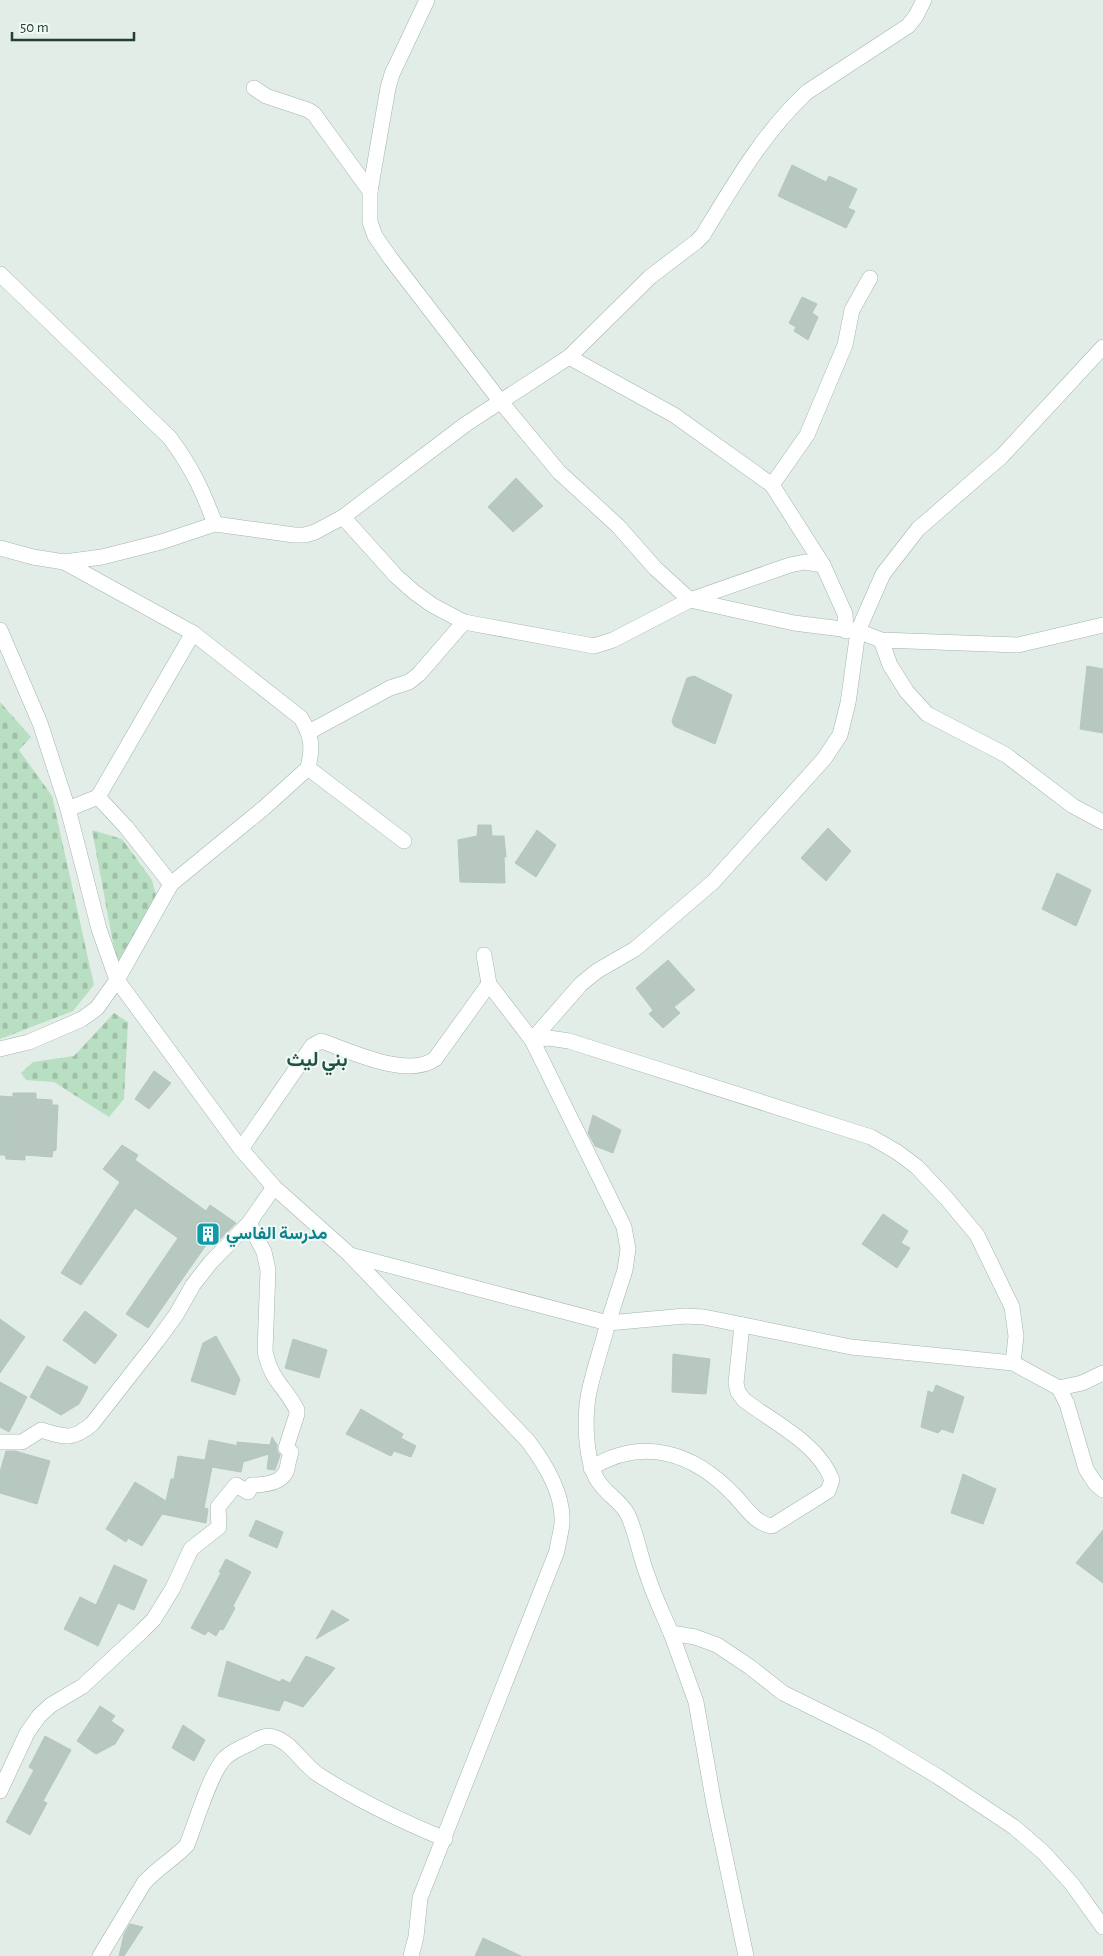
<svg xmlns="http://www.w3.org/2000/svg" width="1103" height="1956" viewBox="0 0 1103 1956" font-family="'Alegreya Sans',Vazirmatn,sans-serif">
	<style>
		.cemetery { fill: url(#cemetery-stones) }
		.building { fill: #b7c8c0; stroke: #b4c7be }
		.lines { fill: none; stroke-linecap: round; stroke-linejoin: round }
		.minor-casing { stroke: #a4b5ae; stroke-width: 16 }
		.minor { stroke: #fff; stroke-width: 15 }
		.labels { text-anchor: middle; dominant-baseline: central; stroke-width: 4; stroke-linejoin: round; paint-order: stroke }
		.culture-label { font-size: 18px; font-weight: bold; fill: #0d838f; stroke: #f2f9f5; text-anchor: start }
		.quarter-label { font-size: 20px; font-weight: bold; fill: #1b5242; stroke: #f2f9f5 }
	</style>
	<defs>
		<pattern id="cemetery-stones" width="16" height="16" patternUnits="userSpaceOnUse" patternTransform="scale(1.25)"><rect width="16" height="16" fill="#b9dfc2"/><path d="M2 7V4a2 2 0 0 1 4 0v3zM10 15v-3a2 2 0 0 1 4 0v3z" fill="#9fc0a7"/></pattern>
	</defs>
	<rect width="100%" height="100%" fill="#e2ede7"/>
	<g class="cemetery">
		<polygon points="0,702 31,737 19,750 52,796 94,985 73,1011 0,1039"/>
		<polygon points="92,830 122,839 152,880 157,899 119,975"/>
		<polygon points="114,1013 128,1022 124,1099 109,1117 54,1082 26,1080 21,1073 33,1062 74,1056"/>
	</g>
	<g class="building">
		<polygon points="792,165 826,182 829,176 857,189 848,208 855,211 846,228 778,196"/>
		<polygon points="802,297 817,304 812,313 818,317 808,340 794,331 796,327 789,323"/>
		<polygon points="516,478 543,506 513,532 488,507"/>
		<polygon points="1087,666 1103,669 1103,733 1080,729"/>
		<polygon points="694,676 732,695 715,744 674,726 672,721 687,678"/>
		<polygon points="478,825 491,825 492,836 504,836 506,857 504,856 505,883 460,882 458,840 477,836"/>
		<polygon points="828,828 851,851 826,881 801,858"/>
		<polygon points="537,830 556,845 536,877 515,863"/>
		<polygon points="1057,873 1091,890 1076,926 1042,909"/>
		<polygon points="668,960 695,990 674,1007 680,1013 663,1028 649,1014 653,1010 636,988"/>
		<polygon points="154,1071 171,1083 149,1109 135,1099"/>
		<polygon points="13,1093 36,1093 36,1099 52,1100 52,1105 58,1105 56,1150 53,1151 52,1157 25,1155 25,1160 6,1159 5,1155 0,1155 0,1096 13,1097"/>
		<polygon points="593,1115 621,1130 613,1153 595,1146 588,1133"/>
		<polygon points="122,1145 138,1155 135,1160 206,1211 210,1205 236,1223 217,1242 211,1238 148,1328 126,1314 178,1238 135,1208 81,1285 61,1273 120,1182 103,1169"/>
		<polygon points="883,1214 908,1231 901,1243 910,1248 897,1268 862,1244"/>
		<polygon points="85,1311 117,1335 95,1364 63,1340"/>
		<polygon points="0,1319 25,1337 0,1373"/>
		<polygon points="216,1336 240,1379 235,1395 191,1381 203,1343"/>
		<polygon points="293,1339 327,1350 319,1378 285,1368"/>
		<polygon points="673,1354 710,1359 706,1394 672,1392"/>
		<polygon points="47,1366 88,1387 79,1404 61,1415 30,1397"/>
		<polygon points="0,1382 27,1397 9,1432 0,1427"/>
		<polygon points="936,1385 964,1397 953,1433 942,1429 938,1433 921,1427 928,1391 933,1393"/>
		<polygon points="361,1409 403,1434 401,1438 416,1446 411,1457 394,1451 391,1456 346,1434"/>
		<polygon points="272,1437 277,1445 277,1451 280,1455 275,1470 267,1469 269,1454 243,1462 241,1472 212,1467 204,1508 208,1509 206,1523 162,1514 142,1546 128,1538 126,1542 106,1529 135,1482 166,1501 171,1479 174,1479 178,1456 205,1460 209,1440 234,1445 237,1446 237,1442 270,1445"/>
		<polygon points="6,1451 15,1451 50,1461 37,1504 0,1493 0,1472"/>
		<polygon points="963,1474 996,1489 983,1524 951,1513"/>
		<polygon points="256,1520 283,1532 277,1548 249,1536"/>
		<polygon points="1103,1530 1103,1583 1076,1563"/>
		<polygon points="226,1559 251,1572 233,1606 235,1608 223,1630 220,1629 216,1636 208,1631 205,1635 191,1628 221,1573 219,1572"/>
		<polygon points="114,1565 147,1580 134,1610 118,1603 98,1646 64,1629 80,1597 96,1605"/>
		<polygon points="332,1610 349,1620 316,1639"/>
		<polygon points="306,1656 335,1668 303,1707 284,1700 279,1711 218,1696 227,1661 280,1682 282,1679 290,1683"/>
		<polygon points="100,1706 115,1716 111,1721 124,1730 115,1744 96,1754 77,1741"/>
		<polygon points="183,1725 205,1740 194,1761 172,1748"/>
		<polygon points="45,1736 71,1750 43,1801 47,1803 30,1835 6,1822 34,1770 29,1767"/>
		<polygon points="130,1924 143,1927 124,1956 119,1956 124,1934"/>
		<polygon points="483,1938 521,1956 475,1956"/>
	</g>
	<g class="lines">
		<g class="minor-casing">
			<g id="minor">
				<polyline points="254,88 266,96 308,110 314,114 370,191 370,222 375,236 391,259 501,402 559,472 618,526 655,568 690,600 794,623 858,631 881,640 1018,645 1103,625"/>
				<polyline points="370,191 388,88 392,74 427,0"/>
				<path d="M0 274 170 438C192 468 202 489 215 524"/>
				<polyline points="569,357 674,415 772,485 823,565 845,614 846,631"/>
				<polyline points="772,485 807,435 845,345 852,310 870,278"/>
				<polyline points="343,517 396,576 414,592 432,605 464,622 594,646 613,640 690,600 790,565 805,562 823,565"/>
				<path d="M0 548 33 557 64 562 102 557 161 542 215 524 294 535H305L315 532 343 517 466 424 569 357 650 277 696 242 703 235C734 184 763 133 807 92L908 26 916 16 924 0"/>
				<path d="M64 562 193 633 301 718C312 737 313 746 308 768L404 841"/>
				<path d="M0 630 40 723 68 809 99 929 117 980 241 1149 274 1187 349 1254 528 1441C545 1464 564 1494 562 1524 561 1533 558 1542 557 1551L420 1898 416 1937 411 1956"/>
				<polyline points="881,640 890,665 907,692 927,714 1006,755 1073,806 1103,822"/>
				<polyline points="309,732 390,688 409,682 419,674 464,622"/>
				<polyline points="98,797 193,633"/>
				<polyline points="68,809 98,797 126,827 171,884"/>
				<polyline points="484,955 489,984 532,1040 549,1038 569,1041 871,1137 897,1152 917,1167 947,1199 977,1235 1012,1307 1016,1336 1013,1363"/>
				<polyline points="0,1049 29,1042 82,1019 97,1008 117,980 171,884 265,807 308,768"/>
				<path d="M241 1149 312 1046 321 1041C351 1051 407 1079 435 1059L489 984"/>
				<polyline points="350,1255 608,1323 625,1270 628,1249 624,1227 532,1040 581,984 597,971 635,949 713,882 824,759 840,735 848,703 858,631 883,574 918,529 1002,456 1103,347"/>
				<polyline points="1059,1388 1082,1383 1103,1373"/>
				<path d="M0 1442H22L41 1430C64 1437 72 1441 92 1424L157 1341 176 1315 193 1285 211 1262 249 1223 274 1187"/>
				<path d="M591 1468C644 1436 694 1453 734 1495 745 1506 755 1524 772 1526L828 1491 832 1480C818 1443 774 1423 744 1400L738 1392 736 1383 742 1325"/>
				<path d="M1103 1490 1095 1483 1086 1469 1067 1404 1059 1388 1013 1363 851 1347 704 1317 685 1316 608 1323C602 1346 594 1369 589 1392 584 1417 585 1461 598 1481 607 1495 621 1501 628 1515 637 1535 640 1557 648 1577 654 1596 663 1614 671 1633L695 1637 717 1645 750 1667 783 1693 874 1738 937 1776 1014 1827 1044 1853 1072 1884 1103 1927"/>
				<polyline points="671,1633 696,1702 714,1804 746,1956"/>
				<path d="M0 1791 27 1733 39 1716 51 1705 83 1686 142 1631 154 1619 173 1588 191 1549 219 1527 218 1507 236 1485 248 1492 252 1485C265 1485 283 1483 287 1469 288 1463 289 1458 291 1452L286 1448 297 1414V1410C284 1385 271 1381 265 1351L268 1270 264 1252 249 1223"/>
				<path d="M100 1956 144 1883C157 1868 174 1859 187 1845 195 1825 211 1771 225 1758 232 1751 242 1747 251 1743 259 1738 267 1734 276 1738 294 1745 303 1765 319 1775 359 1801 401 1821 445 1839"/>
			</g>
		</g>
		<use href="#minor" class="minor"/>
	</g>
	<defs>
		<g id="building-square" transform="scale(1.25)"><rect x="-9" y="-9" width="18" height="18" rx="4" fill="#0f9aa8" stroke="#f2f9f5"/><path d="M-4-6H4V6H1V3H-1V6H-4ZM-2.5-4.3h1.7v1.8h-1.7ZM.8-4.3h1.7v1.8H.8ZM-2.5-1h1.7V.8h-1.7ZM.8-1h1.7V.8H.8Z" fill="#fff"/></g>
	</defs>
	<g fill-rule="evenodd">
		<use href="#building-square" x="208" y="1234"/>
	</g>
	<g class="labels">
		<g class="culture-label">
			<text x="226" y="1234">مدرسة الفاسي</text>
		</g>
		<g class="quarter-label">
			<text x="317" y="1060">بني ليث</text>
		</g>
	</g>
	<path d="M12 32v8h122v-8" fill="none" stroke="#213f35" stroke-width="2.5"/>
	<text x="20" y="32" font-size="15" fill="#213f35" stroke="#f2f9f5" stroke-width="4" paint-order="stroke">50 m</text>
</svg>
